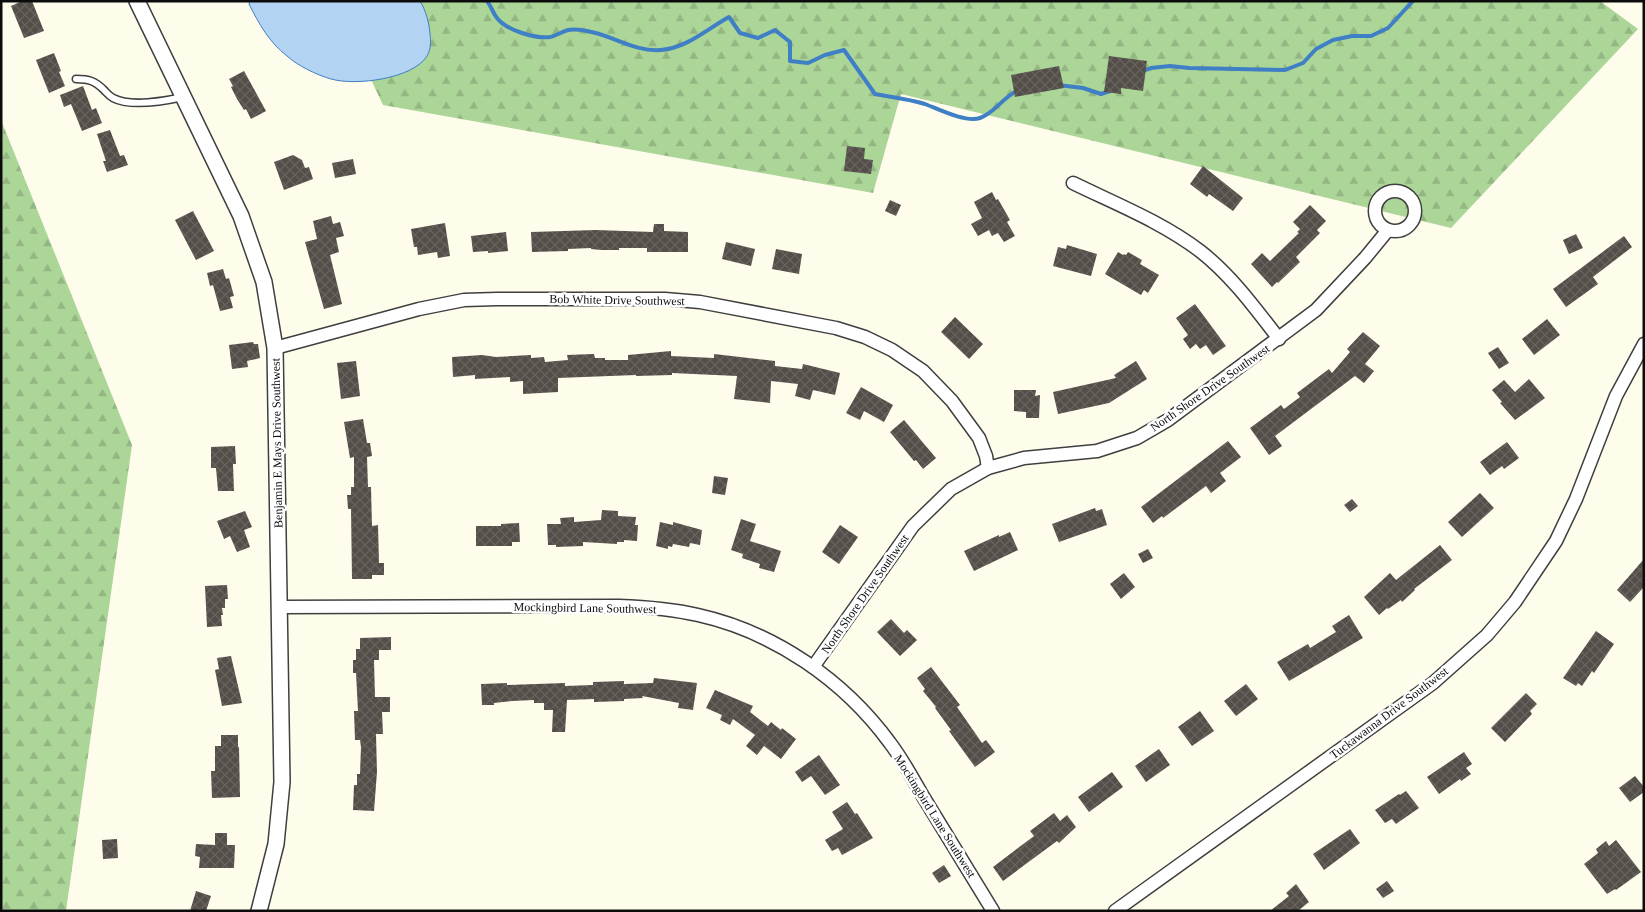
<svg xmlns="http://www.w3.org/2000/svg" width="1645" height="912" viewBox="0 0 1645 912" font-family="'Times New Roman',serif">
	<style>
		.forest { fill: url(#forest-firs) }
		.water { fill: #b3d3f2; stroke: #3f7fc5 }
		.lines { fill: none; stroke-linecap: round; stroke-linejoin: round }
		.stream { stroke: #3f7fc5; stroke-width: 4 }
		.building { fill: url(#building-cross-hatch) }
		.service-casing { stroke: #3f3f3f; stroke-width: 9 }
		.minor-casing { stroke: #3f3f3f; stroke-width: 15 }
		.tertiary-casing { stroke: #3f3f3f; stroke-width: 18 }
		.service { stroke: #fff; stroke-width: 6 }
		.minor { stroke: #fff; stroke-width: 12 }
		.tertiary { stroke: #fff; stroke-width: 15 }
		.labels { text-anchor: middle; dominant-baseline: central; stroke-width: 5; stroke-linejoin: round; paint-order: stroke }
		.street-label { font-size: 12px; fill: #0c0c0c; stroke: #fff }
	</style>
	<defs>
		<pattern id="forest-firs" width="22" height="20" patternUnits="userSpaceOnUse" patternTransform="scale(1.25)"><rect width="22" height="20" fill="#acd598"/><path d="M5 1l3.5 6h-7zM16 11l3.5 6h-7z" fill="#93b682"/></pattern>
		<pattern id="building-cross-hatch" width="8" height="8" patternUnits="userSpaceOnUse" patternTransform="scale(1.25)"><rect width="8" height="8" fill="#544e49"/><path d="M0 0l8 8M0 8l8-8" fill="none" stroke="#68635f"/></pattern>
	</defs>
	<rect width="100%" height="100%" fill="#fefdec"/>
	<g class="forest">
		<polygon points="334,1 1600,1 1638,29 1451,228 901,94 873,193 383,105"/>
		<polygon points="1,120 132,445 66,911 1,911"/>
	</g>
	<path class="water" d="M250 1H420C426 11 429 22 430 34 431 41 431 49 427 56 413 79 355 86 331 79 317 75 298 66 287 56 269 42 259 24 249 4Z"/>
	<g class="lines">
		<g class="stream">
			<path d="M487 1C491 6 493 13 497 18 506 30 535 39 550 37 556 36 561 32 568 30 573 29 581 30 587 31 612 35 634 52 661 50 687 48 707 29 729 17L740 33 758 38 775 30 790 42V61L808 63 825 55 844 50 875 94C891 97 909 99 925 104 938 109 966 123 980 118 995 113 1003 97 1017 91"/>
			<polyline points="1143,71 1151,68 1170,66 1189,68 1285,70 1303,63 1316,49 1333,40 1352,36 1371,36 1388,28 1413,1"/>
			<polyline points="1058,85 1083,88 1101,94 1110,91"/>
		</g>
	</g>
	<g class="building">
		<polygon points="22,1 32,1 44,31 24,38 11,6"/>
		<polygon points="54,53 61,71 59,72 65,86 49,93 36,60"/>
		<polygon points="1109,56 1147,61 1143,91 1121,88 1121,94 1104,92"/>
		<polygon points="1059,66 1064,88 1015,97 1011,75"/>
		<polygon points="244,71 266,111 251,119 246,109 244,110 237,99 231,87 233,86 229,79"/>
		<polygon points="83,86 92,110 96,108 102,123 82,131 71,104 64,107 60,95"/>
		<polygon points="110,130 120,156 124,155 128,165 107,172 103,161 106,161 97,134"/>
		<polygon points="847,146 865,148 864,159 873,160 871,174 844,171"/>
		<polygon points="293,155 302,160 305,168 309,167 313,179 284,190 274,162"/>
		<polygon points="353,159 356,174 335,178 332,163"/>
		<polygon points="1203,166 1243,198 1233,211 1209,194 1207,197 1190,184"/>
		<polygon points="992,192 996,200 998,199 1010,220 1007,222 1015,236 1004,242 998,233 992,236 989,230 978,236 971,224 982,218 974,202"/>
		<polygon points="890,200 901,205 896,216 885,211"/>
		<polygon points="1310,205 1326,221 1317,230 1320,233 1296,257 1300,262 1278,283 1277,282 1272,287 1251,264 1262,253 1270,261 1299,233 1297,232 1300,229 1293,222"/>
		<polygon points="193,211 214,251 196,260 175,220"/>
		<polygon points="331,216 333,224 340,222 344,236 336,238 339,252 330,255 342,304 324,309 305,242 317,239 313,221"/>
		<polygon points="445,223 450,256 438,258 437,252 418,255 417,247 414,247 411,229"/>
		<polygon points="654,224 664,224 664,231 688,232 688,252 647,252 647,248 619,248 619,250 601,250 591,249 591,248 568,249 568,251 532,252 531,232 596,230 653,232"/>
		<polygon points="506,232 508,251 488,253 488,251 473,252 471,236"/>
		<polygon points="1576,234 1583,248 1569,254 1563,240"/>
		<polygon points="1624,236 1632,247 1593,277 1598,284 1566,307 1553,289"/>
		<polygon points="726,242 755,249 751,266 722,259"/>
		<polygon points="1067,245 1097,254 1091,276 1053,266 1058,247 1066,249"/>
		<polygon points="776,249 802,254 799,274 772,269"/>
		<polygon points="1118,252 1123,255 1124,254 1126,255 1128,252 1142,260 1140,264 1159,275 1148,293 1144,290 1141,295 1105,274"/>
		<polygon points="223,269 226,279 229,278 234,296 230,297 233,308 220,311 213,285 210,286 207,273"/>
		<polygon points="1195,304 1226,346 1213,355 1206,345 1200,349 1196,344 1190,349 1183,339 1188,335 1176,318"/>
		<polygon points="955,317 983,344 969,359 941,332"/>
		<polygon points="1547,319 1560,335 1534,355 1522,339"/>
		<polygon points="1363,332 1380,346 1365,364 1374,371 1364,383 1355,376 1275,436 1282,446 1269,455 1250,428 1281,405 1284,409 1300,397 1297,393 1329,369 1332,373 1350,352 1347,349"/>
		<polygon points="253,342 254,344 258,344 260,358 247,361 248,367 232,369 229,345"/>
		<polygon points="1498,347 1509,363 1499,369 1488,353"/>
		<polygon points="671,351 671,356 714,358 714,354 775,361 775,366 802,369 803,364 840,373 835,395 813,390 810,400 795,396 798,384 771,381 770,403 734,399 737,376 672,373 672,375 636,376 636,375 558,378 558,392 523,394 523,381 510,382 510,377 475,379 475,375 453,377 452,357 482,355 496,357 531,355 531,358 544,357 545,362 568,360 567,355 594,354 595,358 605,358 605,360 628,360 628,355"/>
		<polygon points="356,361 360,396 341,399 337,363"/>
		<polygon points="1136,361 1147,379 1109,403 1058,414 1053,392 1116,378 1114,375"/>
		<polygon points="1529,379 1545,398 1515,420 1500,403 1502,402 1492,390 1504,380 1515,392"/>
		<polygon points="861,387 893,405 884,422 864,411 860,420 846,413"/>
		<polygon points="1014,390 1036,390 1035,396 1040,395 1039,418 1026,418 1026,412 1014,411"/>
		<polygon points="363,419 367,443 370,443 372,456 367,457 368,487 371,487 372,526 378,525 379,563 384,563 384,575 372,575 372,579 352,579 351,509 348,509 347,495 351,495 351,487 354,487 354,457 350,458 344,422"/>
		<polygon points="904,420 936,458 923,469 916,460 914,461 890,432"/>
		<polygon points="1228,441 1241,457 1220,473 1226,481 1211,493 1206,486 1163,518 1162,516 1153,523 1141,507"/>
		<polygon points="1507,442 1519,458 1504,469 1502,466 1490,475 1480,462"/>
		<polygon points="235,446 236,464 233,464 234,491 218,491 216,468 211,468 211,447"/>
		<polygon points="714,476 728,478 725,495 712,493"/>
		<polygon points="1480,493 1494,508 1462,537 1448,522"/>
		<polygon points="1352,499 1358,506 1350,512 1344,505"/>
		<polygon points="1095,508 1096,511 1102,509 1107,525 1059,542 1052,524"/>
		<polygon points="602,510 618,511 618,516 636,517 635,525 638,525 637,541 624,540 624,542 617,542 617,544 583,542 583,546 556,547 556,545 548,545 547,524 561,524 560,518 574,517 574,522 601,520"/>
		<polygon points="245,511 252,527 244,530 250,547 237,552 230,536 224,539 217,521"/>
		<polygon points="741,519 756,524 750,541 781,551 774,572 759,568 760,564 742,558 743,554 731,550"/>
		<polygon points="660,522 673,525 673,522 702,530 700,545 690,543 689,547 673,544 672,547 668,546 668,549 656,546"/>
		<polygon points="519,523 520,542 512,542 512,546 476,546 476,526 501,526 501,524"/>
		<polygon points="840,525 858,537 839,564 822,552"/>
		<polygon points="1010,532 1018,550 974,571 964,551 999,535 999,537"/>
		<polygon points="1440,545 1452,560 1414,589 1415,590 1402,602 1401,600 1388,609 1387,608 1379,615 1364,597 1390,573 1396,580"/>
		<polygon points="1148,549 1153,558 1143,563 1138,554"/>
		<polygon points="1644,559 1644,587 1630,602 1617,590"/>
		<polygon points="1124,573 1135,587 1121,599 1110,584"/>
		<polygon points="227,585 228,599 225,599 225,608 222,608 223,615 221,615 222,626 207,627 205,586"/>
		<polygon points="1349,615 1363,638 1289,681 1277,662 1308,644 1310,648 1336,632 1332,626"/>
		<polygon points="891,619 904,633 907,630 917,640 900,656 877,632"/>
		<polygon points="1596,631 1614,644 1594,673 1592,671 1582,686 1578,683 1576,686 1563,678"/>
		<polygon points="391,637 391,650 379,650 379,660 374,660 375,697 390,697 390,712 382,712 383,734 376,734 377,772 374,811 353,810 354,785 357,785 357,774 360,774 361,747 360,740 355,740 354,711 358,711 356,673 353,673 353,660 356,660 356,649 360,649 360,638"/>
		<polygon points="231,656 242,703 222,706 215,670 219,669 217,658"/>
		<polygon points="931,667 960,705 957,707 982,743 986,740 995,752 975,767 949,731 951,730 935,708 936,707 923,691 925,689 917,678"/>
		<polygon points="654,678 697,683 693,710 678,708 679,703 642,696 643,698 624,699 624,701 594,702 594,699 567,700 565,732 552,732 553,710 544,710 544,703 534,703 534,700 512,701 494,703 494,705 482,705 481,684 507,683 507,685 565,683 565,686 593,685 593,682 624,681 624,684 653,683"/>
		<polygon points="1246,684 1258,699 1236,716 1224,701"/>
		<polygon points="715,690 753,706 750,712 768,726 771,722 781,730 782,728 796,739 781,759 764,746 757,755 746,746 755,735 733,719 730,725 720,720 722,715 706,708"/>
		<polygon points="1526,693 1537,704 1530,711 1532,714 1505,742 1491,728"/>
		<polygon points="1200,711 1214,731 1192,746 1178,727"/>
		<polygon points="221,735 238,735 238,747 239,747 240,797 212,798 211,771 215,771 215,746 221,746"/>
		<polygon points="1159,749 1170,765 1146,782 1135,766"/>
		<polygon points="1464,752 1472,764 1466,768 1471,774 1461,781 1460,779 1439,794 1427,777"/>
		<polygon points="819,755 840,785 825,795 811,776 802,782 795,772"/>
		<polygon points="1112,772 1123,787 1089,812 1078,797"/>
		<polygon points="1635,776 1644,787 1644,792 1630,802 1619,788"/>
		<polygon points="1406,791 1419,808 1396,824 1392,819 1385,823 1375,810 1399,794 1400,795"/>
		<polygon points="847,802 855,814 857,813 873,838 842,855 838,848 832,851 825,840 843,829 832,812"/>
		<polygon points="1054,813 1060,821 1067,815 1076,827 1059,843 1057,841 1003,881 993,867 1034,836 1030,831"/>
		<polygon points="1350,829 1360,843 1324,870 1313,854"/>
		<polygon points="215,833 227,833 227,845 235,845 234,868 199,868 200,857 195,856 196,844 215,845"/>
		<polygon points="117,839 118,858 103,859 102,840"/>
		<polygon points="1616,840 1641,872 1616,890 1615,889 1607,894 1584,864 1598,853 1596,849 1606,841 1609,846"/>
		<polygon points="944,865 951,876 939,883 932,873"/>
		<polygon points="1387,881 1394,891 1383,898 1376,889"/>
		<polygon points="1296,884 1309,902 1298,911 1270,911 1289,896 1286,893"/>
		<polygon points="196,891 211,896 206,911 190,911"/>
	</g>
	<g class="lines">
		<g class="service-casing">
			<path id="service" d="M76 79C89 79 95 81 104 90 107 93 109 96 113 98 130 107 165 101 183 97"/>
		</g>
		<g class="minor-casing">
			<g id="minor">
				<path d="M1073 183C1116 204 1162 222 1200 251 1231 275 1255 308 1279 339"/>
				<circle cx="1395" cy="211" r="20"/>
				<polyline points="275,348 419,309 464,300 497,299 665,299 700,302 836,328 865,337 892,350 923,371 952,401 979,438 986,456 988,468"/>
				<path d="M280 607 619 606C646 607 672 609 698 615 774 632 844 680 890 743 903 760 913 779 924 798 947 835 970 873 993 911"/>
				<polyline points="813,667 913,526 951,489 988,468 1024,458 1097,451 1137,438 1168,420 1316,310 1365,258 1388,230"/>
				<polyline points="1115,911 1433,683 1487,635 1515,602 1556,541 1576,499 1616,396 1644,344"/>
			</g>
		</g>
		<g class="tertiary-casing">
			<polyline id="tertiary" points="137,1 241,216 264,282 275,348 282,782 276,844 259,911"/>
		</g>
		<use href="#service" class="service"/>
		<use href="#minor" class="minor"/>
		<use href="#tertiary" class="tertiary"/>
	</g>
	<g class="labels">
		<g class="street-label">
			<text transform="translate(617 300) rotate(1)">Bob White Drive Southwest</text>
			<text transform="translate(1210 388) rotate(-35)">North Shore Drive Southwest</text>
			<text transform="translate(277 443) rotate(-91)">Benjamin E Mays Drive Southwest</text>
			<text transform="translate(865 594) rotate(-55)">North Shore Drive Southwest</text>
			<text transform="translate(585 608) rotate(1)">Mockingbird Lane Southwest</text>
			<text transform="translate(1389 713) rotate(-37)">Tuckawanna Drive Southwest</text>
			<text transform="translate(935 816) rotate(58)">Mockingbird Lane Southwest</text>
		</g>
	</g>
	<rect width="1645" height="912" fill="none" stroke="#0c0c0c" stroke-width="5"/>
</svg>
